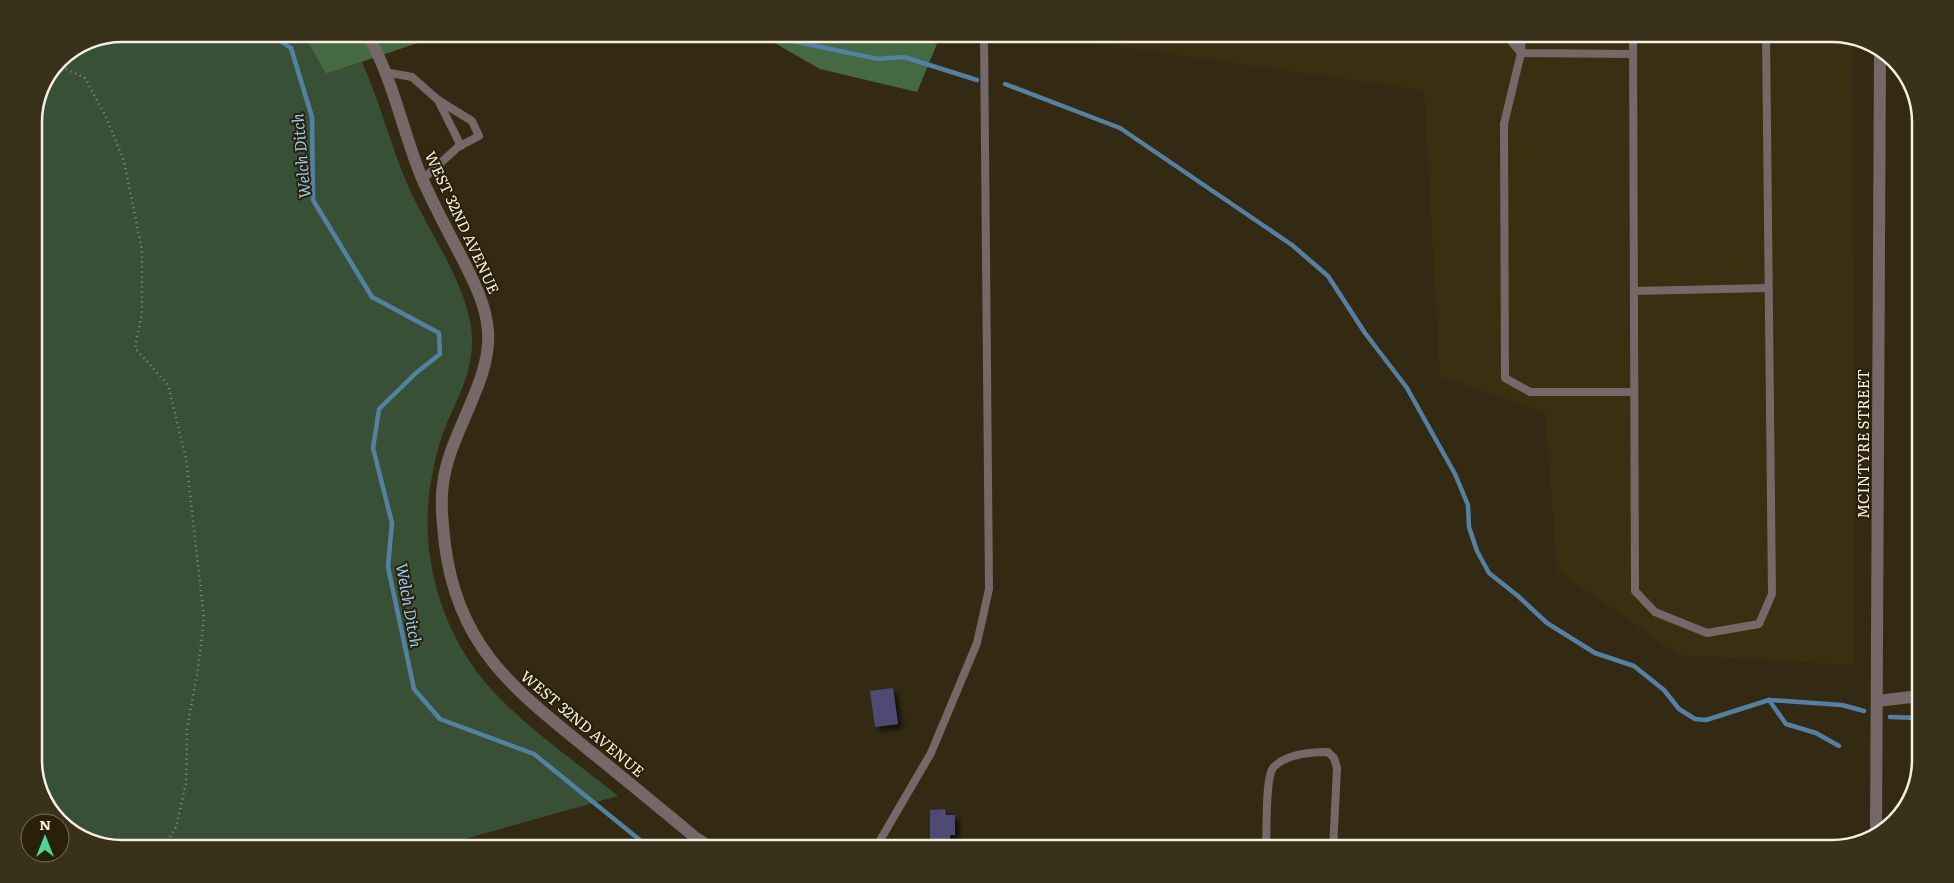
<svg xmlns="http://www.w3.org/2000/svg" width="1954" height="883" viewBox="0 0 1954 883" font-family="Literata,serif">
	<style>
		.built { fill: #3c2f11 }
		.green { fill: #385136 }
		.forest { fill: #456942 }
		.lines { fill: none; stroke-linecap: round; stroke-linejoin: round }
		.stream { stroke: #5480a3; stroke-width: 4.5 }
		.building { fill: #504874; filter: url(#shadow) }
		.path { stroke: #938b78; stroke-width: 2.5; stroke-dasharray: 1 4; stroke-linecap: butt }
		.service { stroke: #766869; stroke-width: 8 }
		.minor { stroke: #766869; stroke-width: 12 }
		.tertiary { stroke: #766869; stroke-width: 12 }
		.labels { text-anchor: middle; dominant-baseline: central; stroke-width: 4; stroke-linejoin: round; paint-order: stroke }
		.street-label { font-size: 15px; fill: #f6efe1; stroke: #2a2009 }
		.water-label { font-size: 16px; font-style: italic; fill: #95caf5; stroke: #2a2009 }
		.rim { fill: none; stroke: #f6efe1; stroke-width: 2.5 }
	</style>
	<defs>
		<filter id="shadow"><feDropShadow dx="4.5" dy="4.5" stdDeviation="2.5" flood-color="#0009"/></filter>
	</defs>
	<rect width="100%" height="100%" fill="#342a13"/>
	<polygon class="built" points="1032,34 1832,34 1852,38 1855,665 1679,655 1557,570 1545,412 1440,376 1424,90"/>
	<path class="green" d="M122 34H303L326 74 362 62C380 102 391 147 409 188 429 233 471 290 472 338 473 368 461 392 449 418 442 435 436 453 433 471 416 547 439 632 492 690 528 729 577 763 618 796L429 849H122L88 842 52 814 34 767V117L60 59 89 40Z"/>
	<g class="forest">
		<polygon points="303,34 444,34 326,74"/>
		<polygon points="759,34 897,34 937,44 917,92 820,69"/>
	</g>
	<g class="lines">
		<g class="stream">
			<polyline points="270,34 291,48 312,117 313,200 372,297 439,333 440,354 416,373 379,409 373,448 392,523 388,567 414,689 440,719 534,754 651,849"/>
			<polyline points="777,34 788,40 878,59 904,57 977,80"/>
			<polyline points="1005,84 1120,128 1292,245 1328,276 1365,333 1407,388 1455,474 1468,505 1469,527 1477,551 1489,573 1518,596 1547,623 1595,653 1634,666 1664,690 1679,709 1695,719 1706,720 1769,700 1842,705 1864,711"/>
			<polyline points="1769,700 1786,724 1816,733 1839,746"/>
			<polyline points="1890,717 1920,718"/>
			<polyline points="1912,770 1916,773 1917,776"/>
			<polyline points="1910,799 1915,788"/>
		</g>
	</g>
	<g class="building">
		<polygon points="893,688 898,724 875,727 870,691"/>
		<polygon points="945,809 946,815 955,815 955,835 950,835 950,843 930,843 930,810"/>
	</g>
	<g class="lines">
		<polyline class="path" points="57,65 85,78 106,117 124,161 142,250 142,313 135,348 168,385 186,458 204,618 198,669 187,729 186,783 176,827 163,849"/>
		<g class="service">
			<polyline points="1505,34 1521,53 1504,124 1505,378 1530,392 1634,392"/>
			<polyline points="1522,34 1521,53 1633,54"/>
			<polyline points="1633,34 1635,591 1655,612 1707,633 1759,624 1772,594 1766,34"/>
			<polyline points="385,72 412,77 438,100 472,121 479,136 458,147 423,179"/>
			<polyline points="438,100 461,146"/>
			<polyline points="1634,291 1768,288"/>
			<polyline points="875,849 931,753 977,643 989,589 984,34"/>
			<path d="M1266 849C1267 834 1265 778 1273 768 1285 754 1311 752 1328 752L1334 758 1337 768 1333 849"/>
		</g>
		<polyline class="minor" points="1877,701 1920,696"/>
		<g class="tertiary">
			<path d="M367 34C392 76 401 125 419 171 431 201 448 231 463 260 474 282 486 305 488 331 492 381 449 433 443 484 440 505 443 525 445 545 458 648 515 690 590 751 626 780 661 809 696 838L713 849"/>
			<polyline points="1876,836 1880,52"/>
		</g>
	</g>
	<g class="labels">
		<g class="street-label">
			<text transform="translate(463 222) rotate(65)">WEST 32ND AVENUE</text>
			<text transform="translate(1862 444) rotate(-90)">MCINTYRE STREET</text>
			<text transform="translate(583 723) rotate(40)">WEST 32ND AVENUE</text>
		</g>
		<g class="water-label">
			<text transform="translate(300 156) rotate(-95)">Welch Ditch</text>
			<text transform="translate(410 605) rotate(80)">Welch Ditch</text>
		</g>
	</g>
	<path d="M0 0H1954V883H0ZM122 42H1832A80 80 0 0 1 1912 122V760A80 80 0 0 1 1832 840H122A80 80 0 0 1 42 760V122A80 80 0 0 1 122 42Z" fill="#3a311a" fill-rule="evenodd"/>
	<path class="rim" d="M122 42H1832A80 80 0 0 1 1912 122V760A80 80 0 0 1 1832 840H122A80 80 0 0 1 42 760V122A80 80 0 0 1 122 42Z"/>
	<g transform="translate(45 838)"><circle r="24" fill="#2a2009" stroke="#7c735f"/>
	<path d="M0-4L9 19L0 12L-9 19Z" fill="#50d398"/>
	<text y="-8" font-size="14" font-weight="bold" text-anchor="middle" fill="#f6efe1">N</text>
	</g>
</svg>
